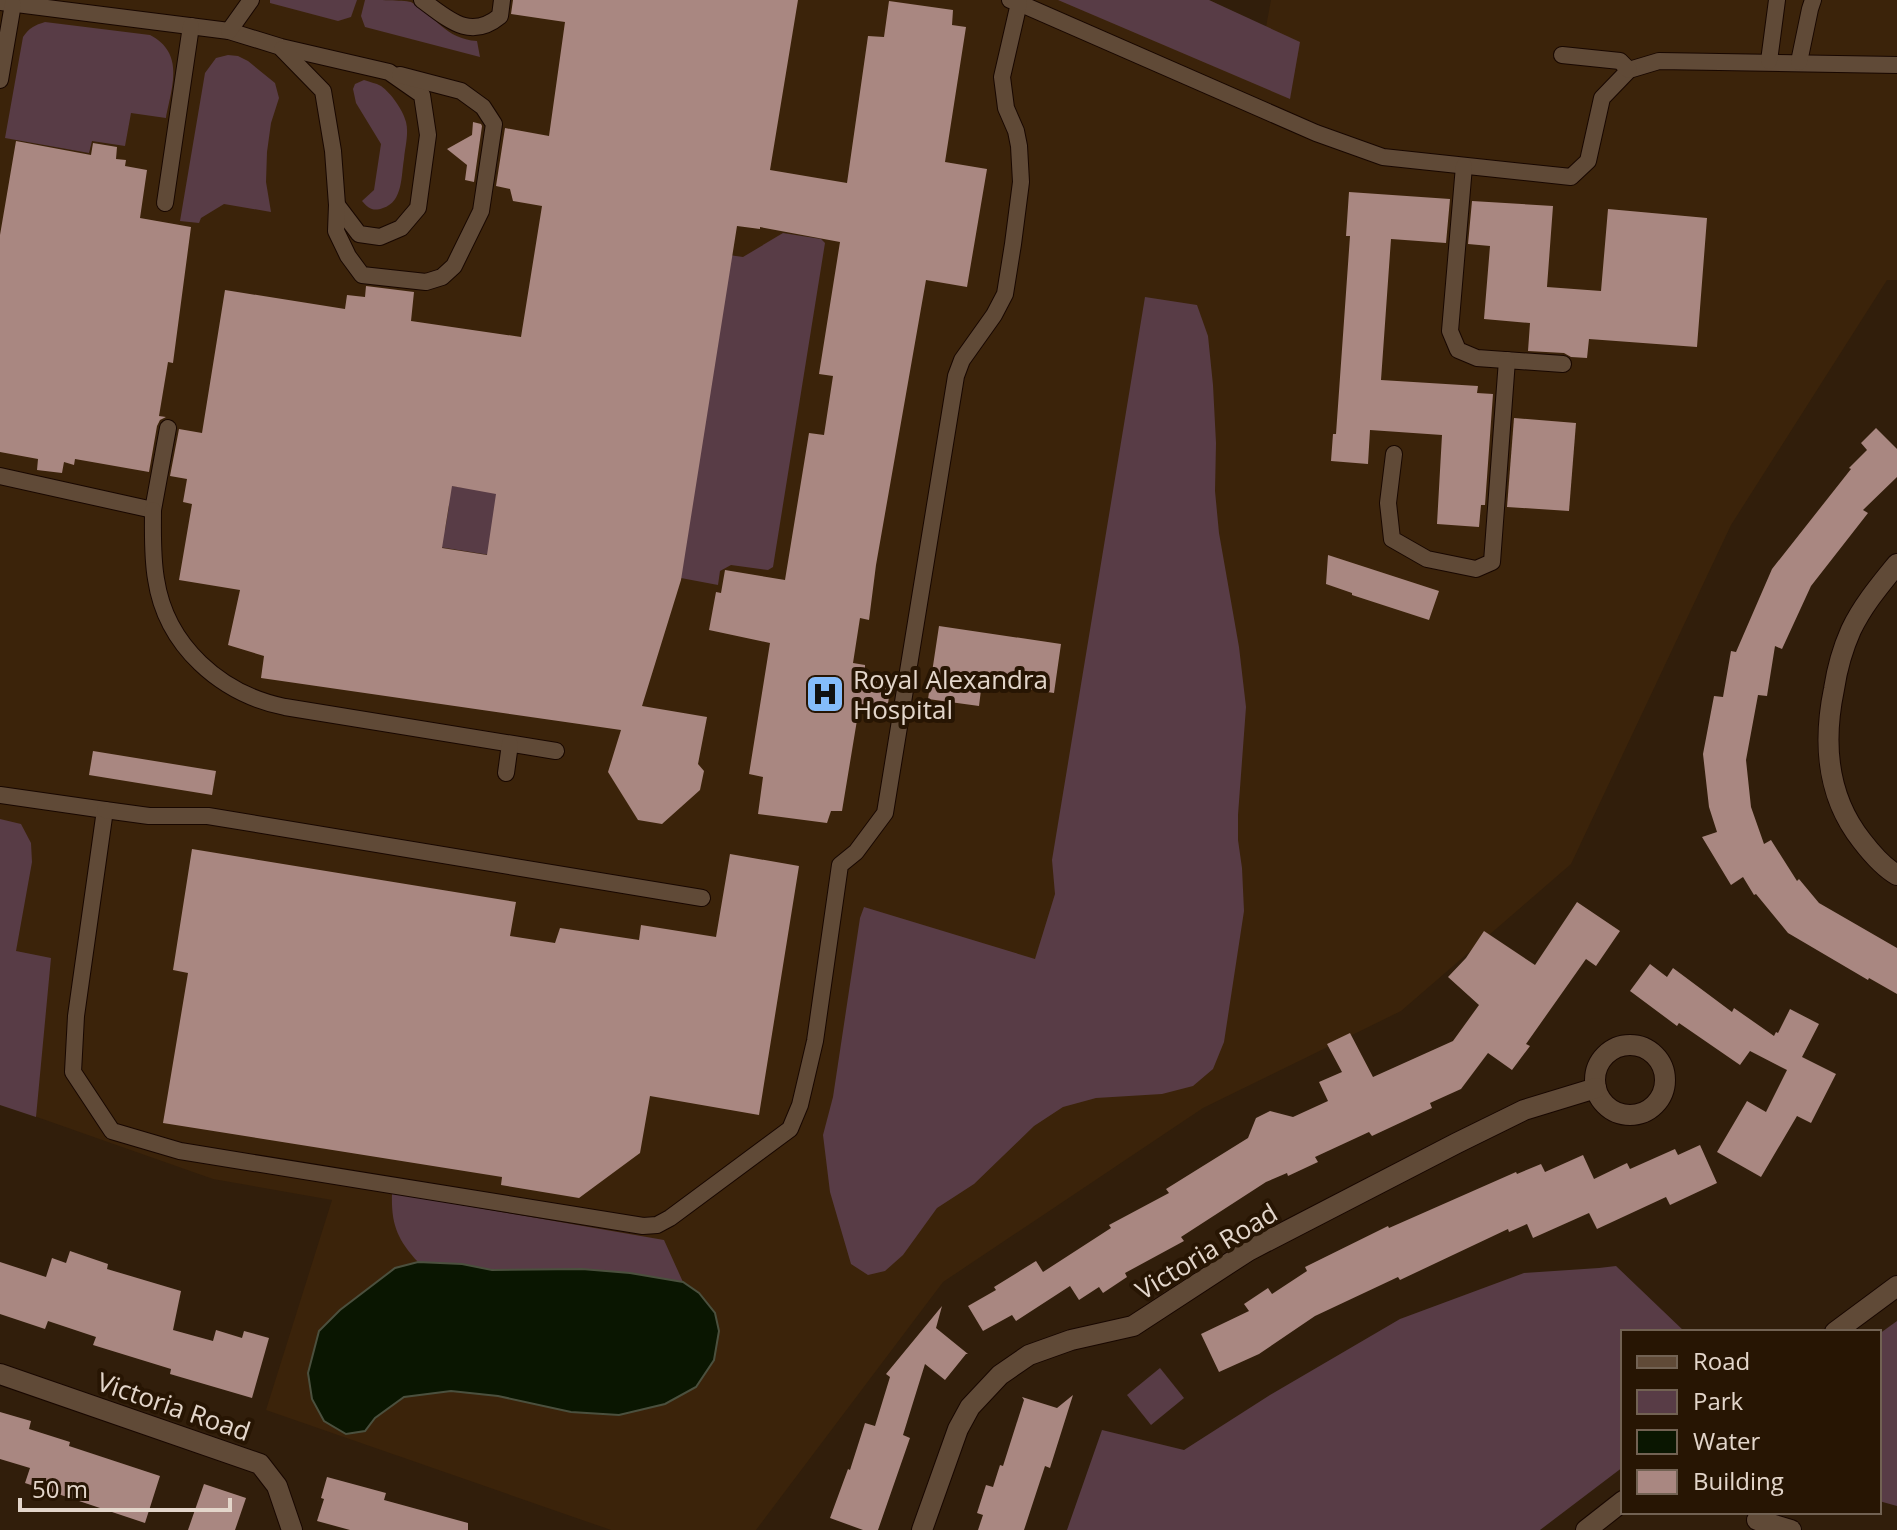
<svg xmlns="http://www.w3.org/2000/svg" width="1897" height="1530" viewBox="0 0 1897 1530" font-family="'Open Sans',sans-serif">
	<style>
		.built { fill: #3b230a }
		.green { fill: #583c46 }
		.water { fill: #0a1601; stroke: #4b503e; stroke-width: 2 }
		.building { fill: #a98781; fill-rule: evenodd }
		.lines { fill: none; stroke-linecap: round; stroke-linejoin: round }
		.service-casing { stroke: #180700; stroke-width: 18 }
		.minor-casing { stroke: #180700; stroke-width: 22 }
		.tertiary-casing { stroke: #180700; stroke-width: 22 }
		.service { stroke: #604a37; stroke-width: 16 }
		.minor { stroke: #604a37; stroke-width: 20 }
		.tertiary { stroke: #604a37; stroke-width: 20 }
		.labels { text-anchor: middle; dominant-baseline: central; stroke-width: 8; stroke-linejoin: round; paint-order: stroke }
		.poi-label { font-size: 26px; fill: #e3d6cb; stroke: #271503; text-anchor: start }
		.street-label { font-size: 26px; fill: #e3d6cb; stroke: #271503 }
	</style>
	<rect width="100%" height="100%" fill="#311e0b"/>
	<polygon class="built" points="0,0 1209,0 1266,27 1271,0 1897,0 1897,280 1887,280 1731,525 1571,864 1401,1011 1203,1108 943,1282 756,1530 611,1530 266,1410 332,1200 213,1179 0,1104"/>
	<g class="green">
		<polygon points="270,0 357,0 351,17 338,21 270,3"/>
		<path d="M365 0C377 0 402 0 411 2 436 16 445 39 477 41L480 57 365 27 361 16Z"/>
		<polygon points="1058,0 1209,0 1300,42 1290,99"/>
		<path d="M45 22 150 35C185 53 172 87 166 118L131 113 125 146 92 141 89 153 5 138 23 37C29 28 35 25 45 22Z"/>
		<polygon points="228,55 238,56 248,61 275,83 279,98 271,123 267,152 266,182 271,212 224,204 201,218 199,223 180,221 205,73 216,58"/>
		<path d="M364 80C369 82 376 83 381 86 391 93 403 110 406 122 409 134 405 147 404 159 401 176 403 202 383 208 373 212 368 208 362 201L374 190 381 144 356 103 353 89 355 84Z"/>
		<polygon points="783,233 821,239 825,243 773,567 768,570 731,565 720,571 718,585 665,575 680,248 743,257"/>
		<polygon points="1145,297 1197,305 1208,336 1213,385 1216,443 1215,491 1219,533 1239,647 1246,707 1238,815 1238,840 1242,868 1244,911 1224,1042 1213,1069 1193,1086 1162,1094 1096,1098 1063,1107 1034,1126 974,1184 937,1208 903,1255 885,1271 868,1275 851,1264 830,1192 823,1135 833,1097 860,918 864,907 1035,959 1055,894 1052,860"/>
		<polygon points="469,465 591,571 414,543 445,530 449,506 428,482 465,488"/>
		<polygon points="0,819 21,824 31,843 32,862 16,951 51,958 36,1117 0,1105"/>
		<path d="M392 1193 664 1240 683 1282 630 1273 582 1269 492 1270 462 1264 418 1262C397 1239 391 1224 392 1193Z"/>
		<polygon points="1616,1266 1685,1332 1623,1332 1623,1467 1540,1530 1067,1530 1102,1430 1184,1450 1270,1395 1400,1319 1524,1273 1599,1268"/>
		<polygon points="1897,1321 1897,1506 1879,1501 1879,1334"/>
		<polygon points="1160,1368 1184,1398 1151,1425 1127,1395"/>
	</g>
	<polygon class="water" points="418,1262 462,1264 492,1270 582,1269 630,1273 683,1282 699,1293 715,1313 719,1331 714,1360 696,1387 665,1404 619,1415 571,1412 498,1396 451,1391 404,1397 375,1418 365,1431 346,1434 324,1421 312,1399 308,1373 319,1331 340,1310 395,1268"/>
	<g class="building">
		<path d="M513 0H798L770 170 847 183 868 36 884 37 889 1 953 10 952 25 966 27 945 162 987 169 967 287 926 280 876 565 869 620 860 618 853 663 865 665V679L891 684 887 710 859 708 842 811H831L827 823 758 814 763 777 749 774 770 643 709 630 716 592 721 593 725 570 785 580 809 433 824 435 833 376 819 374 840 242 760 227V229L737 226 681 580 642 706 707 717 698 764 704 771 700 790 662 824 638 820 608 772 621 730 261 678 264 656 228 645 240 590 179 580 192 504 183 502 187 479 170 476 179 429 202 433 225 290 345 309 347 295 365 297 366 286 414 292 411 321 521 337 542 206 513 201 510 189 496 186 505 128 549 136 565 22 511 14ZM452 486 496 494 487 555 442 548Z"/>
		<polygon points="473,122 481,124 482,126 474,182 465,180 467,165 447,149 472,135"/>
		<polygon points="16,141 91,155 93,143 117,147 116,159 126,160 125,166 147,170 140,218 191,227 173,363 168,362 159,416 166,417 160,420 157,426 149,472 75,459 74,465 64,462 62,473 37,470 38,459 0,452 0,235"/>
		<polygon points="1349,192 1450,199 1446,243 1391,239 1381,380 1478,386 1477,393 1493,394 1485,505 1481,505 1479,527 1437,524 1442,435 1370,430 1368,464 1331,461 1333,434 1336,434 1350,236 1346,236"/>
		<polygon points="1472,201 1553,206 1547,287 1601,291 1608,209 1707,218 1697,347 1589,339 1587,358 1571,357 1564,353 1528,351 1530,323 1484,319 1490,246 1468,244"/>
		<polygon points="1514,418 1576,423 1569,511 1507,507"/>
		<polygon points="1876,428 1897,449 1897,477 1863,510 1868,513 1811,586 1782,649 1775,646 1767,696 1758,695 1746,760 1751,807 1764,844 1771,840 1797,881 1799,879 1819,903 1897,948 1897,994 1869,978 1868,980 1788,933 1756,894 1754,895 1743,877 1731,885 1702,837 1717,832 1709,807 1703,754 1714,696 1723,697 1731,651 1736,652 1772,569 1851,469 1849,468 1867,450 1861,443"/>
		<polygon points="1328,555 1439,591 1429,620 1352,595 1352,593 1326,584"/>
		<polygon points="939,626 1061,644 1054,693 982,682 979,706 928,699"/>
		<polygon points="93,751 216,771 212,795 89,775"/>
		<polygon points="192,849 516,902 510,936 555,943 560,928 639,940 641,925 716,937 730,854 799,866 759,1115 650,1096 640,1153 579,1198 501,1185 502,1177 163,1123 188,973 173,970"/>
		<polygon points="1577,902 1620,931 1596,966 1586,959 1526,1044 1530,1046 1512,1070 1488,1053 1461,1089 1430,1103 1432,1108 1372,1136 1369,1132 1315,1157 1318,1162 1288,1176 1287,1173 1266,1182 1181,1237 1184,1241 1125,1273 1127,1277 1103,1293 1099,1287 1079,1300 1070,1286 1016,1321 1012,1315 983,1331 968,1306 996,1290 994,1287 1036,1261 1043,1272 1111,1228 1109,1225 1169,1193 1166,1189 1248,1138 1256,1118 1270,1111 1293,1117 1328,1101 1319,1082 1342,1072 1327,1044 1350,1033 1373,1077 1453,1041 1479,1005 1448,977 1466,958 1484,931 1535,965"/>
		<polygon points="1650,964 1667,977 1673,968 1732,1012 1734,1008 1774,1036 1776,1032 1778,1033 1790,1009 1819,1024 1802,1057 1836,1074 1811,1123 1797,1116 1761,1177 1717,1152 1747,1101 1766,1112 1787,1070 1750,1051 1740,1065 1679,1023 1677,1026 1630,991"/>
		<polygon points="1700,1145 1717,1183 1670,1205 1666,1197 1597,1229 1589,1213 1533,1238 1527,1224 1509,1232 1508,1229 1400,1280 1398,1277 1315,1316 1259,1354 1219,1372 1201,1334 1249,1311 1244,1304 1268,1288 1272,1294 1307,1271 1305,1267 1388,1226 1389,1228 1516,1172 1517,1174 1541,1164 1545,1172 1583,1155 1594,1179 1627,1163 1630,1169 1675,1149 1678,1155"/>
		<polygon points="70,1251 108,1264 107,1269 181,1291 173,1330 213,1341 216,1330 242,1338 244,1331 269,1338 252,1398 170,1374 171,1369 93,1345 96,1337 48,1321 45,1329 0,1314 0,1262 46,1277 52,1258 66,1263"/>
		<polygon points="942,1306 936,1328 968,1354 966,1354 945,1380 925,1364 903,1435 910,1438 878,1530 863,1530 830,1518 848,1469 850,1470 865,1423 875,1426 890,1377 886,1374"/>
		<polygon points="1073,1395 1050,1468 1045,1466 1024,1530 978,1530 983,1515 977,1513 986,1485 993,1487 1000,1465 1003,1466 1024,1400 1022,1397 1057,1408"/>
		<polygon points="0,1412 31,1421 29,1429 70,1442 69,1446 160,1476 145,1523 25,1483 30,1468 0,1459"/>
		<polygon points="327,1477 386,1493 384,1500 468,1523 468,1530 350,1530 317,1521 324,1499 321,1498"/>
		<polygon points="204,1484 246,1498 235,1530 188,1530"/>
	</g>
	<g class="lines">
		<g class="service-casing">
			<g id="service">
				<path d="M422 0C448 19 470 41 500 16L502 0"/>
				<polyline points="0,2 229,31 281,47 389,72 422,95 428,135 418,208 401,228 380,237 359,234 337,205"/>
				<polyline points="1019,3 1316,133 1383,157 1571,177 1588,161 1602,98 1629,70 1659,61 1897,65"/>
				<polyline points="229,31 251,0"/>
				<polyline points="282,49 323,91 333,151 337,205 336,231 348,256 362,275 426,282 442,277 454,266 481,211 494,124 483,107 461,91 400,75"/>
				<polyline points="1562,55 1620,61 1629,70"/>
				<polyline points="1769,61 1777,0"/>
				<polyline points="1799,62 1810,9 1813,0"/>
				<polyline points="0,80 13,4"/>
				<polyline points="1464,166 1450,331 1458,350 1477,358 1563,364"/>
				<polyline points="165,203 191,26"/>
				<polyline points="1394,454 1388,503 1392,539 1427,559 1476,569 1492,562 1507,360"/>
				<polyline points="0,476 153,510 168,428"/>
				<path d="M153 510C153 533 152 556 156 579 166 646 221 694 285 707L556 751"/>
				<polyline points="506,773 510,744"/>
				<polyline points="0,795 105,810 76,1016 73,1072 112,1131 180,1151 643,1226 657,1225 670,1218 790,1129 800,1105 815,1041 840,865 856,852 885,813 956,376 962,360 994,315 1005,294 1013,244 1021,182 1019,146 1016,131 1006,108 1002,77 1019,3 1010,0"/>
				<polyline points="105,810 149,816 208,816 702,898"/>
			</g>
		</g>
		<g class="minor-casing">
			<g id="minor">
				<path d="M1897 564C1880 585 1863 605 1851 630 1843 648 1837 669 1834 689 1823 742 1827 797 1862 841 1872 854 1883 867 1897 875"/>
				<circle cx="1630" cy="1080" r="35"/>
				<polyline points="0,1374 260,1464 277,1486 292,1530"/>
				<polyline points="1757,1520 1791,1530"/>
				<polyline points="922,1530 958,1429 970,1407 1000,1375 1029,1355 1071,1340 1133,1326 1248,1251 1457,1143 1524,1110 1596,1088"/>
			</g>
		</g>
		<g class="tertiary-casing">
			<g id="tertiary">
				<polyline points="1835,1332 1897,1286"/>
				<polyline points="1586,1530 1623,1501"/>
			</g>
		</g>
		<use href="#service" class="service"/>
		<use href="#minor" class="minor"/>
		<use href="#tertiary" class="tertiary"/>
	</g>
	<defs>
		<g id="hospital-square" transform="scale(2)"><rect x="-9" y="-9" width="18" height="18" rx="4" fill="#84bcfb" stroke="#271503"/><path d="M-5-5h3v3.5h4V-5h3V5h-3V1.5h-4V5h-3Z" fill="#111"/></g>
	</defs>
	<g fill-rule="evenodd">
		<use href="#hospital-square" x="825" y="694"/>
	</g>
	<g class="labels">
		<g class="poi-label">
			<text x="853" y="679">Royal Alexandra<tspan x="853" dy="30">Hospital</tspan></text>
		</g>
		<g class="street-label">
			<text transform="translate(1206 1251) rotate(-31)">Victoria Road</text>
			<text transform="translate(174 1406) rotate(19)">Victoria Road</text>
		</g>
	</g>
	<rect x="1621" y="1330" width="260" height="184" fill="#271503" stroke="#726253" stroke-width="2"/>
	<rect x="1637" y="1356" width="40" height="12" fill="#604a37" stroke="#726253" stroke-width="2"/>
	<text x="1693" y="1370" font-size="24" fill="#e3d6cb">Road</text>
	<rect x="1637" y="1390" width="40" height="24" fill="#583c46" stroke="#726253" stroke-width="2"/>
	<text x="1693" y="1410" font-size="24" fill="#e3d6cb">Park</text>
	<rect x="1637" y="1430" width="40" height="24" fill="#0a1601" stroke="#726253" stroke-width="2"/>
	<text x="1693" y="1450" font-size="24" fill="#e3d6cb">Water</text>
	<rect x="1637" y="1470" width="40" height="24" fill="#a98781" stroke="#726253" stroke-width="2"/>
	<text x="1693" y="1490" font-size="24" fill="#e3d6cb">Building</text>
	<path d="M20 1498v12h210v-12" fill="none" stroke="#e3d6cb" stroke-width="4"/>
	<text x="32" y="1498" font-size="24" fill="#e3d6cb" stroke="#271503" stroke-width="6" paint-order="stroke">50 m</text>
</svg>
